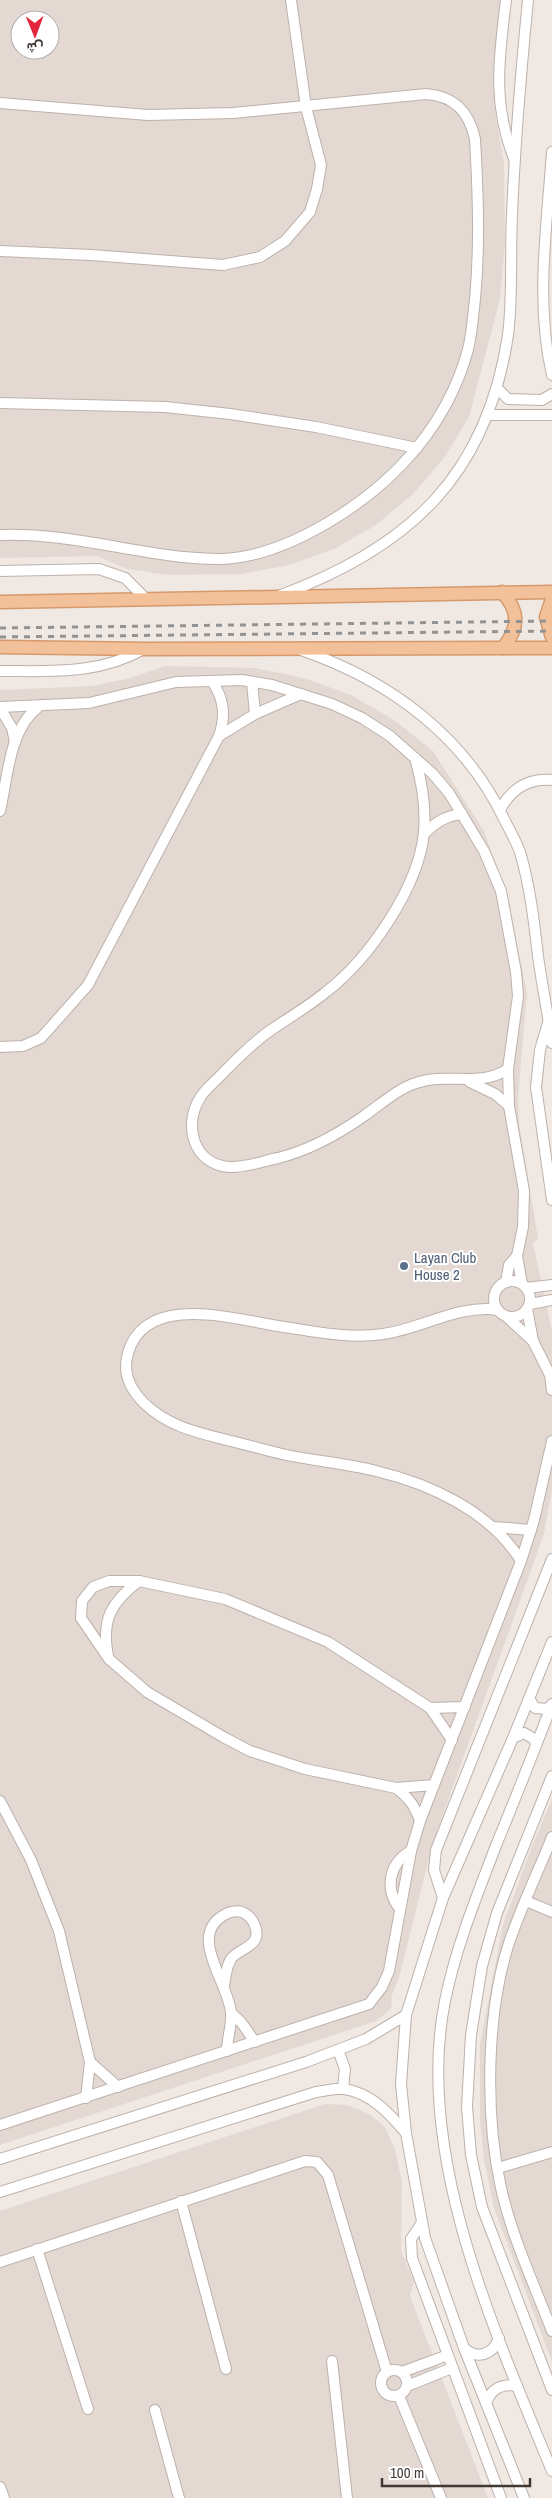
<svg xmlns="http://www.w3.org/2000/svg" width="552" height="2498" viewBox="0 0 552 2498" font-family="'Archivo Narrow',Vazirmatn,sans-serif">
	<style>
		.residential { fill: #e3d9d2; fill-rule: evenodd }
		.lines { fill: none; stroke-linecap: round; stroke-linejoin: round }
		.minor-casing { stroke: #bdb1aa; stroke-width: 12 }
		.major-casing { stroke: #d6996b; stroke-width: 15 }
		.minor { stroke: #fff; stroke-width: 10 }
		.major { stroke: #f3c199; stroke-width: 12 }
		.rail { stroke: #939393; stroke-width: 3; stroke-dasharray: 6 6; stroke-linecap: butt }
		.service-dot { fill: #5c6f8a; stroke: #fff; stroke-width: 2 }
		.labels { text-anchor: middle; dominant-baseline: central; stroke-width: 4; stroke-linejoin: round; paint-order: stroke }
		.service-label { font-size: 15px; fill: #4e5e75; stroke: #fff; text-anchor: start }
	</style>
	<rect width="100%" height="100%" fill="#f0e9e3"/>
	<g class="residential">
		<path d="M0 0H501L494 80 496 119 504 163 505 243 500 299 469 417 444 458 413 494 376 525 334 549 289 565 242 574 169 575 127 569 97 556 0 558ZM20 20H50V50H20Z"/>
		<polygon points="165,666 255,668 304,678 351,695 394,720 433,751 484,831 508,898 527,993 518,1097 519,1123 538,1239 533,1243 552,1331 552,1490 544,1534 433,1842 399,1978 392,1995 391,2009 376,2021 0,2145 0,690 93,686 130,678"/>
		<polygon points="552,1799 552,2362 494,2208 484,2160 480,2122 480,2044 503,1925 532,1846"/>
		<polygon points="325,2104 348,2105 369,2114 385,2127 395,2150 402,2182 401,2251 414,2281 410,2296 488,2498 0,2498 0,2211"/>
	</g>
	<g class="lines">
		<g class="minor-casing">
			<g id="minor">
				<path d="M506 0C499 58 492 103 514 159"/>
				<path d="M0 103 148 115 233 113 426 94C454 96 469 111 475 139 478 193 480 245 475 299 473 316 472 336 467 353 447 423 398 479 337 517 302 539 259 559 217 559 144 558 74 532 0 535"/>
				<path d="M552 152C547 225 535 302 552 375"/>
				<polyline points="0,251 91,255 223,265 260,257 285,241 310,212 317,189 321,165 306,107 291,0"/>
				<polyline points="497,388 508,399 542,400 552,394"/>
				<polyline points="0,403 165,407 230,414 316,427 417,448"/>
				<polyline points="487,415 552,415"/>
				<polyline points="0,571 99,569 125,578 145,598"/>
				<path d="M281 595C410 547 487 475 508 335 513 296 510 254 512 214 515 143 521 71 528 0"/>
				<path d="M301 650C389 680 465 736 505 821 510 831 516 841 520 852 530 886 534 921 538 956 542 985 548 1014 552 1043"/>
				<path d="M0 671C51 671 98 675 144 649"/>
				<polyline points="252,682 255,714"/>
				<polyline points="0,707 89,703 176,682 242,680 272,685 332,704 362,718 390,736 433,774 449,793 484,851 501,891 516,972 518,996 508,1069 509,1106 524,1191 523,1227 517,1256 522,1284"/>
				<polyline points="0,708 12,728 15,742"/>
				<polyline points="219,736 255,714 301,694"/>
				<path d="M415 758C422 782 426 807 424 832 419 887 369 959 326 992 309 1006 290 1017 271 1030 253 1042 238 1058 222 1074 215 1082 205 1089 200 1098 183 1125 193 1164 229 1167 245 1168 263 1161 278 1158 310 1150 337 1135 364 1116 380 1105 397 1089 416 1083 447 1072 479 1088 508 1069"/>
				<path d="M500 810C511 789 528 778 552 780"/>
				<path d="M0 811C8 776 9 730 38 707"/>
				<path d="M424 834C436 822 445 816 462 814"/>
				<polyline points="548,1023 540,1050 536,1087 552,1200"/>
				<path d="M0 1047 23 1046 41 1038 88 985 219 736C226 715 224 699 212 681"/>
				<polyline points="470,1082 495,1094 509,1106"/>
				<circle cx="512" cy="1299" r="18"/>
				<polyline points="506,1282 509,1265 517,1256"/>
				<polyline points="526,1288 552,1285"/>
				<polyline points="530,1304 552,1300"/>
				<polyline points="527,1309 533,1341 550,1375 552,1390"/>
				<path d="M498 1310C459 1304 421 1329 383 1334 350 1339 316 1332 284 1327 237 1320 146 1291 128 1353 122 1373 130 1389 144 1403 168 1427 200 1433 231 1441 248 1445 265 1450 282 1454 313 1461 345 1463 376 1471 431 1484 491 1512 521 1561"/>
				<polyline points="507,1317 533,1341"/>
				<polyline points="494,1527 531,1530"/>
				<path d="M108 1656C101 1620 111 1602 139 1581"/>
				<polyline points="529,1698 535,1708 547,1709 552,1705"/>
				<path d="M552 1704C534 1751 516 1797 497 1843 477 1895 456 1947 445 2001 414 2153 495 2333 552 2471"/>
				<polyline points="430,1708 465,1707"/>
				<polyline points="513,1738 524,1733 534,1739 536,1744"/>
				<polyline points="552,1776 497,1913 482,1966 471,2035 467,2107 471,2155 482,2207 552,2390"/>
				<polyline points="434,1785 396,1788 305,1769 250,1751 225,1738 147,1692 109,1659 81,1618 82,1601 93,1587 109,1581 139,1581 225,1599 328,1642 430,1708 452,1740"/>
				<path d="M396 1788C409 1798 415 1806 420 1821"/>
				<polyline points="0,1801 31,1860 59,1931 90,2062 86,2098"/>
				<path d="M552 1837C538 1872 521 1907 509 1943 486 2013 485 2116 501 2188 512 2237 534 2284 552 2331"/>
				<polyline points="443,1898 434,1870 436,1850 552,1559"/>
				<polyline points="526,1901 552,1912"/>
				<path d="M400 1909C384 1889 389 1863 411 1851"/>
				<path d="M224 1985C226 1977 226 1966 231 1959 238 1948 263 1947 255 1926 253 1920 249 1915 242 1912 237 1910 229 1912 224 1915 187 1936 229 1983 231 2013 232 2025 227 2039 227 2051"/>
				<polyline points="231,2013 241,2022 255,2042"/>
				<polyline points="338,2050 345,2069 343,2089"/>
				<polyline points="90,2062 118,2087"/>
				<polyline points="0,2125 369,2004 382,1987 389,1971 411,1851 420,1821 521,1561 534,1520 552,1441"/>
				<polyline points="0,2159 306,2062 366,2039 406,2015"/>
				<polyline points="498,2168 552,2152"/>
				<path d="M0 2192 316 2092C325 2091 335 2088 344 2089 371 2093 389 2113 406 2133"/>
				<polyline points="181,2201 226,2369"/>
				<polyline points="421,2224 411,2239 412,2258 501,2498"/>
				<polyline points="37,2249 88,2409"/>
				<polyline points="0,2262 305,2161 317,2162 328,2175 387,2372"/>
				<path d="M464 2348C477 2360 493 2355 499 2338"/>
				<polyline points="332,2361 347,2498"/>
				<circle cx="394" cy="2383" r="13"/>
				<polyline points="402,2372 448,2355"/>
				<polyline points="407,2386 452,2368"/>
				<polyline points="399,2396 441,2498"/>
				<path d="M486 2403C491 2389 502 2383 517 2386"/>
				<polyline points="155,2410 179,2498"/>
				<polyline points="0,2487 4,2498"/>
				<polyline points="524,2498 464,2348 425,2238 406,2133 401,2084 406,2015 443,1898 513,1738 552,1642"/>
			</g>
		</g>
		<g class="major-casing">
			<g id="major">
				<path d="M502 592C520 611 519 628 503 648"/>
				<polyline points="552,599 546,617 552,637"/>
				<polyline points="0,602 552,592"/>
				<polyline points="0,647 144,649 552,648"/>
			</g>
		</g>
		<use href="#minor" class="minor"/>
		<use href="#major" class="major"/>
		<g class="rail">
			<polyline points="0,628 552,621"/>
			<polyline points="0,637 552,631"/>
		</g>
	</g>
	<circle class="service-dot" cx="404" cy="1266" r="5"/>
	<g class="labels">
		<g class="service-label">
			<text x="414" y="1257">Layan Club<tspan x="414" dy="17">House 2</tspan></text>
		</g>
	</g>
	<g transform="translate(35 35) rotate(179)"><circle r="24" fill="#ffffff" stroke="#b3afae"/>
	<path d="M0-4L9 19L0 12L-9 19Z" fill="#e4263d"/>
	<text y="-8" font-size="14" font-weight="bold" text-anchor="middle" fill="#413834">ش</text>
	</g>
	<path d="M382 2478v8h148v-8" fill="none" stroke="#413834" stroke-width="2.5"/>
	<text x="390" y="2478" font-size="15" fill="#413834" stroke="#ffffff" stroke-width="4" paint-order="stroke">100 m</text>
</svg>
